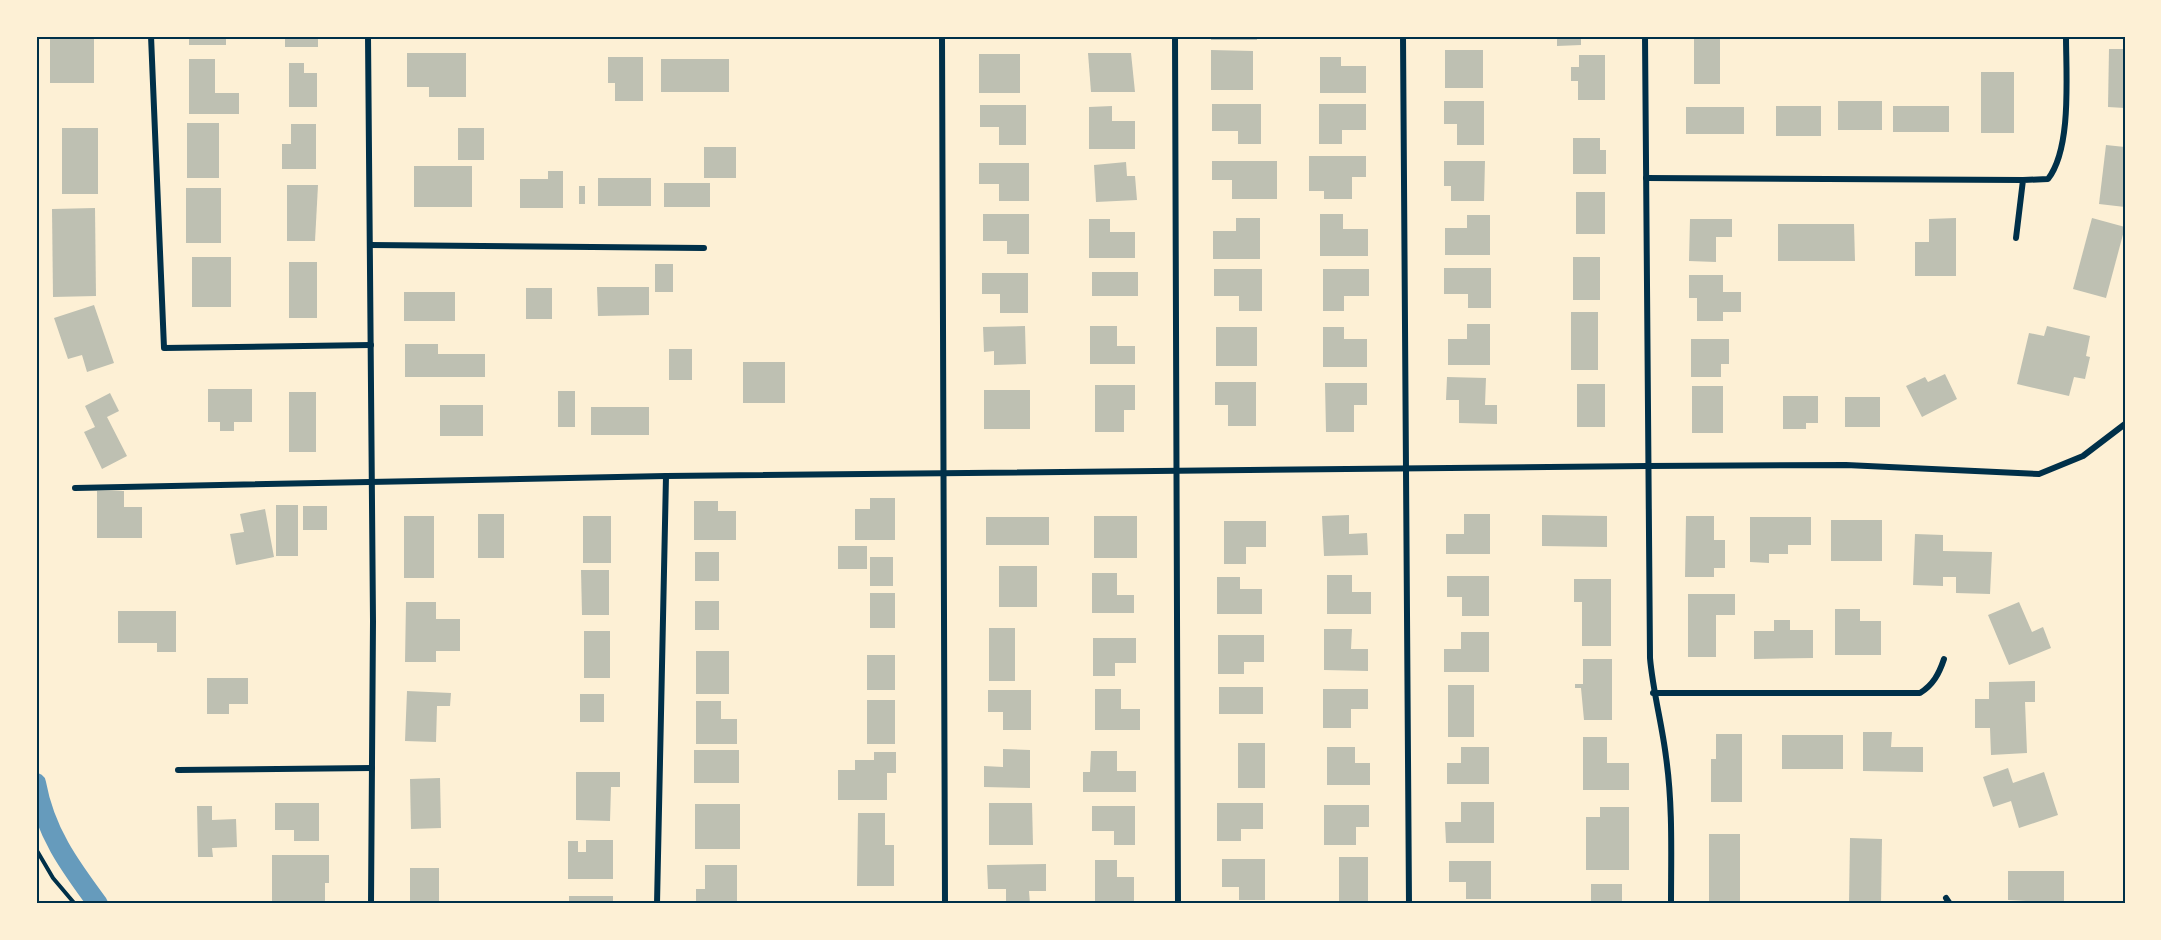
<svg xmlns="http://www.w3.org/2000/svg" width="2161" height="940" viewBox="0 0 2161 940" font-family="Jost,sans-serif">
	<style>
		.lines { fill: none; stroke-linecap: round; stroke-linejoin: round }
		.canal { stroke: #669bbc; stroke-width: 20 }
		.building { fill: #bec0b2 }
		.path { stroke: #003049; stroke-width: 4 }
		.minor { stroke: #003049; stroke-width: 6 }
		.neatline { fill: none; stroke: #003049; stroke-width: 2 }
	</style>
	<rect width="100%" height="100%" fill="#fdf0d5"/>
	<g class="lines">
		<path class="canal" d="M36 783C45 832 69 865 98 904"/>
	</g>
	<g class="building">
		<rect x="50" y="36" width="44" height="47"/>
		<rect x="189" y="36" width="37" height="9"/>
		<rect x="285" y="36" width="33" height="11"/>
		<rect x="996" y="36" width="30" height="2"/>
		<rect x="1211" y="36" width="46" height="4"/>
		<polygon points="1557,36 1581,36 1581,45 1557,46"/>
		<rect x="1694" y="37" width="26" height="47"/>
		<polygon points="2109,49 2125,49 2125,108 2108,107"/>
		<polygon points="1211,50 1253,51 1253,90 1211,90"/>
		<rect x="1445" y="50" width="38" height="38"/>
		<polygon points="407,53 466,53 466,97 429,97 429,87 407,87"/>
		<polygon points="1088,53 1131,53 1135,92 1091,92"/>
		<rect x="979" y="54" width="41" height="39"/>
		<polygon points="1579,55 1605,55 1605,100 1578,100 1578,81 1571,81 1571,67 1579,67"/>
		<polygon points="608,57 643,57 643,101 615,101 615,83 608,83"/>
		<polygon points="1320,57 1341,57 1341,66 1366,66 1366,93 1320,93"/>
		<polygon points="189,59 215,59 215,93 239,93 239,114 189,114"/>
		<rect x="661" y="59" width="68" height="33"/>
		<polygon points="289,63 304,63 304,73 317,73 317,107 289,107"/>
		<rect x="1981" y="72" width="33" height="61"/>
		<polygon points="1444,101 1484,101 1484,145 1457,145 1457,124 1444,124"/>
		<rect x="1838" y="101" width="44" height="29"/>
		<polygon points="1212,104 1261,104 1261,144 1238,144 1238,131 1212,131"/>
		<polygon points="1319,104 1366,104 1366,130 1342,130 1342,144 1319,144"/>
		<polygon points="980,105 1026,105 1026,145 999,145 999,127 980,127"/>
		<polygon points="1112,106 1112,121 1135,121 1135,149 1089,149 1089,107"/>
		<rect x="1776" y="106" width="45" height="30"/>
		<rect x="1893" y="106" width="56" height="26"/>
		<rect x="1686" y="107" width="58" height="27"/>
		<rect x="187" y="123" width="32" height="55"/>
		<polygon points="291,124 316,124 316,169 282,169 282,144 291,144"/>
		<rect x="62" y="128" width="36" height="66"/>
		<rect x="458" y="128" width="26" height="32"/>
		<polygon points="1573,138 1600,138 1600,150 1606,150 1606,174 1573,174"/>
		<polygon points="2106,145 2125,147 2125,207 2099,204"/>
		<rect x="704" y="147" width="32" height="31"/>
		<polygon points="1309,156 1366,156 1366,177 1352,177 1352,199 1324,199 1324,191 1309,191"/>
		<polygon points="1212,161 1277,161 1277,199 1232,199 1232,180 1212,180"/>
		<polygon points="1444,161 1485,161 1484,201 1451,201 1451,186 1444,186"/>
		<polygon points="1126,162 1127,176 1135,176 1137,200 1096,202 1094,165"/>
		<polygon points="979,163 1029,163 1029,201 999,201 999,184 979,184"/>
		<rect x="414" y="166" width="58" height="41"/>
		<polygon points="548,171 563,171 563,208 520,208 520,179 548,179"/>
		<rect x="598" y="178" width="53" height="28"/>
		<rect x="664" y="183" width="46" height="24"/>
		<polygon points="287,185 318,185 315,241 287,241"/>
		<rect x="579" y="186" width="6" height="18"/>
		<rect x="186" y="188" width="35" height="55"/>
		<rect x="1576" y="192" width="29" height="42"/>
		<polygon points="95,208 96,296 53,297 52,209"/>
		<polygon points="983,214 1029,214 1029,254 1007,254 1007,241 983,241"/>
		<polygon points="1320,214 1343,214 1343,229 1368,229 1368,256 1320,256"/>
		<polygon points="1467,215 1490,215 1490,255 1445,255 1445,228 1467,228"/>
		<polygon points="1236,218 1260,218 1260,259 1213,259 1213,231 1236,231"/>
		<polygon points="1956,218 1956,276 1915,276 1915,242 1929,242 1929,219"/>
		<polygon points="2092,218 2125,227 2106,298 2073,289"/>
		<polygon points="1089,219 1110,219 1110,232 1135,232 1135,258 1089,258"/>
		<polygon points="1690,219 1732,219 1732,237 1716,237 1716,262 1689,261"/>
		<polygon points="1778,224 1854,224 1855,261 1778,261"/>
		<rect x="192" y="257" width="39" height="50"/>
		<rect x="1573" y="257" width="27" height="43"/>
		<rect x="289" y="262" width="28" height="56"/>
		<rect x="655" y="264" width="18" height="28"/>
		<polygon points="1444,268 1491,268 1491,308 1468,308 1468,294 1444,294"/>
		<polygon points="1214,269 1262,269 1262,311 1239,311 1239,296 1214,296"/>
		<polygon points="1323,269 1369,269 1369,296 1344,296 1344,311 1323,311"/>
		<rect x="1092" y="272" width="46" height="24"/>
		<polygon points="982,273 1028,273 1028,313 1000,313 1000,294 982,294"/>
		<polygon points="1689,275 1723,275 1723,292 1741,292 1741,312 1723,312 1723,321 1697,321 1697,298 1689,298"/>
		<polygon points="597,287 649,287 649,315 598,316"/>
		<rect x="526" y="288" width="26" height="31"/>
		<rect x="404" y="292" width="51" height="29"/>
		<polygon points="94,305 114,363 87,372 82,355 68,359 54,318"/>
		<rect x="1571" y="312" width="27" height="58"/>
		<polygon points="1467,324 1490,324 1490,365 1448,365 1448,339 1467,339"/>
		<polygon points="1025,326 1026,364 994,365 994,351 984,352 983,327"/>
		<polygon points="1090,326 1117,326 1117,346 1135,346 1135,364 1090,364"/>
		<polygon points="2047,326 2090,336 2086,356 2090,357 2085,379 2074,377 2069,396 2017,384 2029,333 2044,336"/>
		<rect x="1216" y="327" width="41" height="39"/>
		<polygon points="1323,327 1344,327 1344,339 1367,339 1367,367 1323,367"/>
		<polygon points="1691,339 1729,339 1729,364 1721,364 1721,377 1691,377"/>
		<polygon points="405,344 438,344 438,354 485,354 485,377 405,377"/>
		<rect x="669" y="349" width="23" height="31"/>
		<rect x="743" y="362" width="42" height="41"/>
		<polygon points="1945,374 1957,399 1922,417 1906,386 1925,377 1928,382"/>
		<polygon points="1447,377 1486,378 1485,405 1497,405 1497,424 1459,423 1459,400 1446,400"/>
		<polygon points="1215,382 1256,382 1256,426 1228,426 1228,405 1215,405"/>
		<polygon points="1325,383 1367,383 1367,405 1354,405 1354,432 1326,432"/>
		<rect x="1577" y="384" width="28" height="43"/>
		<polygon points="1095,385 1135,385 1135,410 1124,410 1124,432 1095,432"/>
		<rect x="1692" y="386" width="31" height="47"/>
		<polygon points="208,389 252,389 252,422 234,422 234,431 220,431 220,422 208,422"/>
		<rect x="984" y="390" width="46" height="39"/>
		<rect x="558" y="391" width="17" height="36"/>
		<rect x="289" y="392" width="27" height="60"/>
		<polygon points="110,393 119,411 107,417 127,456 102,469 84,432 95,427 85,406"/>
		<polygon points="1783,396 1818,396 1818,423 1806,423 1806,429 1783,429"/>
		<rect x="1845" y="397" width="35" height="30"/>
		<rect x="440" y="405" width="43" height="31"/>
		<rect x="591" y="407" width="58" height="28"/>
		<polygon points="97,491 124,491 124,507 142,507 142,538 97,538"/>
		<polygon points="870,498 895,498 895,540 855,540 855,509 870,509"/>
		<polygon points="694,501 718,501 718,511 736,511 736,540 694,540"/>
		<rect x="276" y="505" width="22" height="51"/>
		<rect x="303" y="506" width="24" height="24"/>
		<polygon points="265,509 274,557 236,565 230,534 244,532 240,514"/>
		<rect x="478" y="514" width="26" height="44"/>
		<polygon points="1464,514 1490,514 1490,554 1446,554 1446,534 1464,534"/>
		<polygon points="1349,515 1349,534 1367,533 1368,555 1324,556 1322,516"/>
		<polygon points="1542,515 1607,516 1607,547 1542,546"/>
		<rect x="404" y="516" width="30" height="62"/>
		<rect x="583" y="516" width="28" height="47"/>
		<rect x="1094" y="516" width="43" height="42"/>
		<polygon points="1686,516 1714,516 1714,540 1725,540 1725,568 1714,568 1714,577 1685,577"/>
		<rect x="986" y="517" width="63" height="28"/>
		<polygon points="1750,517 1811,517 1811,545 1788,545 1788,554 1769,554 1769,563 1750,562"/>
		<rect x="1831" y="520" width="51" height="41"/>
		<polygon points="1224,521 1266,521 1266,547 1246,547 1246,564 1224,564"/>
		<polygon points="1915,534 1943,535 1943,551 1992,552 1990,594 1956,593 1956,577 1943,577 1943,586 1913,585"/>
		<rect x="838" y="546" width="29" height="23"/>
		<rect x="695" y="552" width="24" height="29"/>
		<rect x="870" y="557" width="23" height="29"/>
		<rect x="999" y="566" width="38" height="41"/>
		<polygon points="581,570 609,570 609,615 582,615"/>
		<polygon points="1092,573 1117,573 1117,595 1134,595 1134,613 1092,613"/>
		<polygon points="1327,575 1352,575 1352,592 1371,592 1371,614 1327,614"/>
		<polygon points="1447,576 1489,576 1489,616 1462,616 1462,597 1447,597"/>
		<polygon points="1217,577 1240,577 1240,589 1262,589 1262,614 1217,614"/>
		<polygon points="1574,579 1611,579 1611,646 1582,646 1582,602 1574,602"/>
		<rect x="870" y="593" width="25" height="35"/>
		<polygon points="1688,594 1735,594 1735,615 1716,615 1716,657 1688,657"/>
		<rect x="695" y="601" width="24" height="29"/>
		<polygon points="406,602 436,602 436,619 460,619 460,651 436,651 436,662 405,662"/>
		<polygon points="2019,602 2032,632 2043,627 2051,648 2009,665 1988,615"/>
		<polygon points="1835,609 1860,609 1860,621 1881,621 1881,655 1835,655"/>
		<polygon points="118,611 176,611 176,652 157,652 157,643 118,643"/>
		<polygon points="1774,620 1790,620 1790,630 1813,630 1813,658 1754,659 1754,631 1774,631"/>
		<rect x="989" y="628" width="26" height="53"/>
		<polygon points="1324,629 1352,629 1351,649 1368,649 1368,671 1324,670"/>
		<rect x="584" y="631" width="26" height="47"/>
		<polygon points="1461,632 1489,632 1489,672 1444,672 1444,649 1461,649"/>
		<polygon points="1218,635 1264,635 1264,662 1244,662 1244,674 1218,674"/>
		<polygon points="1093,638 1136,638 1136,663 1115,663 1115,676 1093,676"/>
		<rect x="696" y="651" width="33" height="43"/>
		<rect x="867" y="655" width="28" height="35"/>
		<polygon points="1583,659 1612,659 1612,720 1584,720 1581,688 1575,688 1575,684 1583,684"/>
		<polygon points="207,678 248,678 248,704 229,704 229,714 207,714"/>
		<polygon points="2035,681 2035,702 2025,702 2027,753 1991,755 1990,728 1975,728 1975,699 1989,699 1989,682"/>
		<rect x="1448" y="685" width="26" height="52"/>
		<rect x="1219" y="687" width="44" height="27"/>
		<polygon points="1095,689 1121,689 1121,709 1140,709 1140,730 1095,730"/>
		<polygon points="1323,689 1368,689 1368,709 1351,709 1351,728 1323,728"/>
		<polygon points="988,690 1031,690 1031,730 1003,730 1003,712 988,712"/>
		<polygon points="407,691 451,693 450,706 437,706 436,742 405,741"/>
		<rect x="580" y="694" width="24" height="28"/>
		<rect x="867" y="700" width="28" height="44"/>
		<polygon points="696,701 721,701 721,719 737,719 737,744 696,744"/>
		<polygon points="1863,732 1892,732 1891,747 1923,747 1923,772 1863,771"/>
		<polygon points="1716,734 1742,734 1742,802 1711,802 1711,759 1716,759"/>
		<rect x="1782" y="735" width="61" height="34"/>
		<polygon points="1583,737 1607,737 1607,763 1629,763 1629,790 1583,790"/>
		<rect x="1238" y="743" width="27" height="45"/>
		<polygon points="1327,747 1355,747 1355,763 1370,763 1370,785 1327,785"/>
		<polygon points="1461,747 1489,747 1489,784 1447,784 1447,763 1461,763"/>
		<polygon points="1003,749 1030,750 1030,788 984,787 984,766 1003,767"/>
		<rect x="694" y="750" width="45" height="33"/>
		<polygon points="1091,751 1117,751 1117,771 1136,771 1136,792 1083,792 1083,772 1090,772"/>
		<polygon points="874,752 896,752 896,773 887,773 887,800 838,800 838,770 855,770 855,760 874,760"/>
		<polygon points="2008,768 2013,783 2044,772 2058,815 2019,828 2011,801 1993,807 1983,777"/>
		<polygon points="576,772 620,772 620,787 611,787 610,821 576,820"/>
		<polygon points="440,778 441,828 411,829 410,779"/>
		<polygon points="1461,802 1494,802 1494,843 1446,843 1445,822 1461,822"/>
		<polygon points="275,803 319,803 319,841 294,841 294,830 275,830"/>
		<polygon points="989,803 1032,803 1033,845 989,845"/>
		<polygon points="1217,803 1263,803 1263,829 1241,829 1241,841 1217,841"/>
		<rect x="695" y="804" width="45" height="45"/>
		<polygon points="1324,805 1369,805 1369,827 1356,827 1356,845 1324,845"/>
		<polygon points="197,806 212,806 212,820 236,819 237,847 212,848 213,857 198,857"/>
		<polygon points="1092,806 1135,806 1135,845 1114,845 1114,831 1092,831"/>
		<polygon points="1600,807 1629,807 1629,870 1586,870 1586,817 1600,817"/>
		<polygon points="858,813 885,813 885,845 894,845 894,886 857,886"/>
		<rect x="1709" y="834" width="31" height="70"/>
		<polygon points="1850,838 1882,839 1881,904 1849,904"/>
		<polygon points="586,840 613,840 613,879 568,879 568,841 578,841 578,852 586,852"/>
		<polygon points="272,855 329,855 329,883 325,883 325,904 272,904"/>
		<rect x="1339" y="857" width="29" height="47"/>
		<polygon points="1222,859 1265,859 1265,900 1239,900 1239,887 1222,887"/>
		<polygon points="1095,860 1117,860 1117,877 1134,877 1134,901 1095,901"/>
		<polygon points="1449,861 1491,861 1491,899 1466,899 1466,882 1449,882"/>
		<polygon points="1046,864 1046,891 1029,891 1030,904 1006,904 1006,889 988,889 987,865"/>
		<polygon points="705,865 737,865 737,904 696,904 696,889 705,889"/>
		<rect x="410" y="868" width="29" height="36"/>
		<polygon points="2008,871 2064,871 2064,904 2026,904 2026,901 2008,900"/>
		<rect x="1591" y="884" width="31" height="20"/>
		<rect x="569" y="896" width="44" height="8"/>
	</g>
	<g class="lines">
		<polyline class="path" points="36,849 53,878 75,904"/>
		<g class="minor">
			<polyline points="151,36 164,348 371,345"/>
			<polyline points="368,36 373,621 371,904"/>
			<polyline points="942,36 945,904"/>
			<polyline points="1175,36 1178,904"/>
			<polyline points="1403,36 1409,904"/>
			<path d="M1645 36 1650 658C1653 692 1662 724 1666 757 1673 806 1671 855 1671 904"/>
			<polyline points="1646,178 2023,180"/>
			<path d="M2016 238 2023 180 2048 179C2072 148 2066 75 2066 36"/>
			<polyline points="370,245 704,248"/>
			<polyline points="75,488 666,476 1647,466 1846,465 2039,474 2083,456 2125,424"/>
			<path d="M1653 693H1920C1933 685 1939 674 1944 659"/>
			<polyline points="178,770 372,768"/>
			<polyline points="1946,898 1950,904"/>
			<polyline points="657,904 666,476"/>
		</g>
	</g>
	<rect width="2161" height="940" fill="none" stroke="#fdf0d5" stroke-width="75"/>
	<rect x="38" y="38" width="2086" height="864" class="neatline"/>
</svg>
